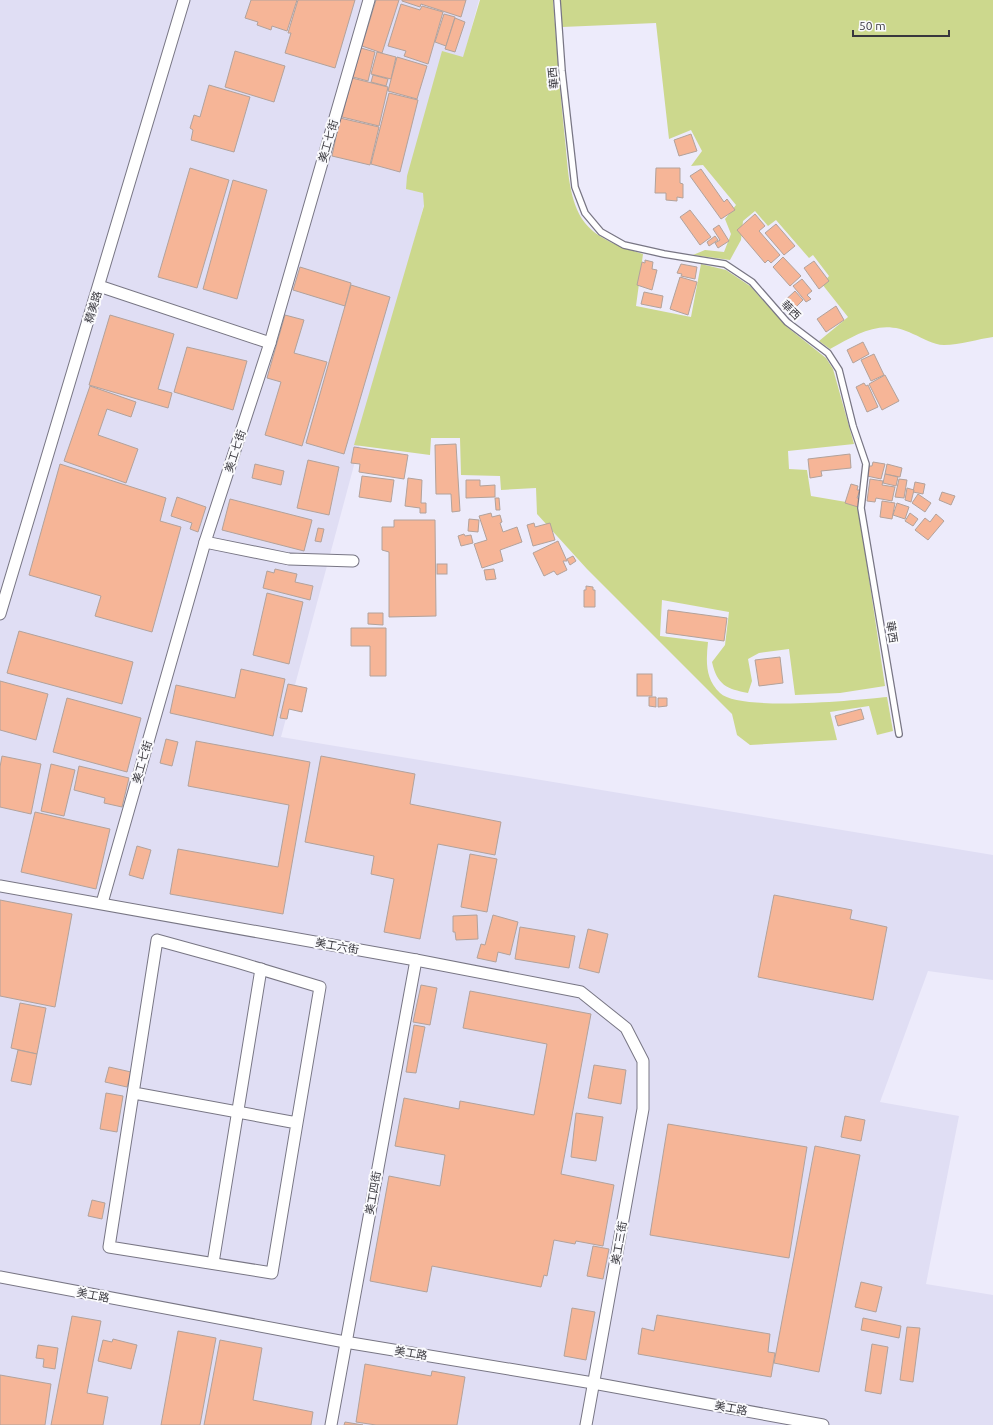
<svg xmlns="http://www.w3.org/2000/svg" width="993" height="1425" viewBox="0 0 993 1425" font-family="Ubuntu,'Noto Sans TC',sans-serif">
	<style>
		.built { fill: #e0def4 }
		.green { fill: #ccd88d }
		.building { fill: #f6b597; stroke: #b2a29b }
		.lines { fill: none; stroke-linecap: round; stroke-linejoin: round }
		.service-casing { stroke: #787684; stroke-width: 8 }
		.minor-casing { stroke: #787684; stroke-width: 13 }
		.service { stroke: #fff; stroke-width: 5.5 }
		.minor { stroke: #fff; stroke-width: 11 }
		.labels { text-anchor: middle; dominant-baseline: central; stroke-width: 4; stroke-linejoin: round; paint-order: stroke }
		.street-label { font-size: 11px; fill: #38373d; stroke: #fafafd }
	</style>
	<rect width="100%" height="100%" fill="#edebfb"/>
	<polygon class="built" points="0,0 479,0 281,737 993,855 993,980 928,971 880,1102 959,1116 926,1284 993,1295 993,1425 0,1425"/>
	<g class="green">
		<path d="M480 0H553C557 47 560 94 565 140 568 166 568 201 585 223 600 241 622 247 643 254L636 306 691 317 701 264 726 270 750 286 787 327 826 358 833 369 854 444 788 451 789 469 807 470 811 496 858 504 885 686 840 693 795 695 789 649 759 653 748 659 752 681 748 693C727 689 717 685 712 662L725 645 729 612 662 600 660 636 708 642C706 661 705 679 720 693 740 712 858 700 887 697L893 731 877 735 869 706 830 712 837 740 750 745 737 735 732 714 587 569 537 514 536 488 501 490 500 476 461 475 460 438H431L430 455 354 445 424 206 423 193 406 189 407 176 442 51 463 57Z"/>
		<path d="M559 0H993V337C978 339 960 345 944 345 933 345 923 338 913 334 881 318 858 334 830 349L819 341 848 317 822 284 829 276 813 255 809 258 776 220 768 226 755 211 743 221 741 240 730 260 693 255 705 250 724 252 731 234 725 219 736 205 703 165 691 166 702 151 691 130 669 139 656 23 562 27Z"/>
	</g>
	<g class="building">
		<polygon points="251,0 297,0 287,31 272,26 271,30 257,25 258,22 245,18"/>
		<polygon points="298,0 355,0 335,68 285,53 291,33 288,33"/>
		<polygon points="376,0 399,0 382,53 362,46"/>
		<polygon points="402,0 466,0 461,17 421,4 420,7 402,1"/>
		<polygon points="401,4 420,10 422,6 443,12 428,64 404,56 406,51 388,46"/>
		<polygon points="444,14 455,17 446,46 435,42"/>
		<polygon points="455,18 465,22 455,52 445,49"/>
		<polygon points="361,48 375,52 368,81 353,77"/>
		<polygon points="235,51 285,66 274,102 225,87"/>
		<polygon points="377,52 396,57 391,79 371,74"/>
		<polygon points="397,57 427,66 417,99 388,91"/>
		<polygon points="373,75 388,79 386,86 371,82"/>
		<polygon points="352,78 388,87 379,126 342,117"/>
		<polygon points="209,85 250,97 234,152 191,140 193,130 190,128 194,115 200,117"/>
		<polygon points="389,93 418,100 400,172 371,164"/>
		<polygon points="340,118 379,127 370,165 332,156"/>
		<polygon points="691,134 697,151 679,156 674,140"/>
		<polygon points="190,168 229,180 197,288 158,277"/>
		<polygon points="656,168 680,168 680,183 683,184 683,198 677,197 677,201 666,200 666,193 655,193"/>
		<polygon points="701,169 724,202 727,199 735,210 721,219 690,176"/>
		<polygon points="233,180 267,190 237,299 203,289"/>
		<polygon points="690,210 711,237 700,245 680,217"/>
		<polygon points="755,214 765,226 759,231 780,255 771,263 768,260 765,263 737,230"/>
		<polygon points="776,224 795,246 784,255 765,233"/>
		<polygon points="719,225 729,241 718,248 715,243 720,240 713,229"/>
		<polygon points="715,236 718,240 709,246 707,242"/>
		<polygon points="783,257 801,276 790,286 773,267"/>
		<polygon points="645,260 653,262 652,269 657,270 652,290 637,285 642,262 645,263"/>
		<polygon points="814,261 829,281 819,289 804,268"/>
		<polygon points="681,264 697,267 695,279 681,276 682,274 677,273"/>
		<polygon points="300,267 351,283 345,306 293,290"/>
		<polygon points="680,277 697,282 688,315 670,309"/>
		<polygon points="802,279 812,291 807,295 811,299 806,302 793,286"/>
		<polygon points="351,285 390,297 344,454 306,443"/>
		<polygon points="795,291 803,300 789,314 780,305"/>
		<polygon points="644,292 663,296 661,308 641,304"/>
		<polygon points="836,306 844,320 826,332 817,319"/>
		<polygon points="110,315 174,334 158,389 172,393 168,408 89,385"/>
		<polygon points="285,315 304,320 294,353 327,362 302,446 265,435 281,382 267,378"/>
		<polygon points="863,342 869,354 853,363 847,350"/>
		<polygon points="187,347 247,361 233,410 174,392"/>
		<polygon points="874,354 884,375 871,381 861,360"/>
		<polygon points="885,375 899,401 882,410 869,384"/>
		<polygon points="864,383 866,386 868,385 878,407 867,412 856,387"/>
		<polygon points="90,386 136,402 131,417 107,409 98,435 138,449 126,483 64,461"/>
		<polygon points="456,444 460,511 452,512 451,494 436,494 435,445"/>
		<polygon points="354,447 408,455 404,479 359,472 360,464 351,463"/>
		<polygon points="850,454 851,468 821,471 822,476 810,478 808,459"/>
		<polygon points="308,460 339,467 329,515 297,508"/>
		<polygon points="873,462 885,464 881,479 867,476 869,466 872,466"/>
		<polygon points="60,464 166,498 160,521 181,527 152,632 95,616 101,596 29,575"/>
		<polygon points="255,464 284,471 281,485 252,478"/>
		<polygon points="887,464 902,468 900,477 885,474"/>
		<polygon points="885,474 898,477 896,486 883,483"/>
		<polygon points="362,476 394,480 391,502 359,497"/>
		<polygon points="408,478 422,480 421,503 426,503 426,513 420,513 420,508 405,506"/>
		<polygon points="870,479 883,481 882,485 895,487 892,501 876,498 875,502 867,501"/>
		<polygon points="899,479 907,480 904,498 895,497"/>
		<polygon points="466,480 480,480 480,486 495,485 495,497 466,498"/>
		<polygon points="915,482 925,484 923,494 913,492"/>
		<polygon points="851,484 858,486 857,490 860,490 857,498 861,499 858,507 845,503"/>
		<polygon points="907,488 914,490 911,502 905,500"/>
		<polygon points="942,492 955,496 951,505 939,500"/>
		<polygon points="918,494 931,503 925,512 912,503"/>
		<polygon points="177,497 206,507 198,532 190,529 192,523 171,516"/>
		<polygon points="495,498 499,498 500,510 496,510"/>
		<polygon points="230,499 312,520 304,551 222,530"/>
		<polygon points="882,501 895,503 892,519 880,517"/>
		<polygon points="897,503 909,507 905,519 893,515"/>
		<polygon points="491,513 492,517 500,515 502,522 500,523 503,532 517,527 522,542 500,550 503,561 482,568 474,544 487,540 479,516"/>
		<polygon points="910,513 918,519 913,526 905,521"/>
		<polygon points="936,514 944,521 928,540 915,530 925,518 930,522"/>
		<polygon points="469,519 479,520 478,532 468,531"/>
		<polygon points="394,520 435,520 436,616 389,617 389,552 382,550 382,527 394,527"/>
		<polygon points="534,523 535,527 550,523 555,540 533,546 527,525"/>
		<polygon points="318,528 324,529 321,542 315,541"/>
		<polygon points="464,534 465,536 471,535 473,543 461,546 458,536"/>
		<polygon points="558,541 567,561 563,561 567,570 557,575 554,571 544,576 533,553"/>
		<polygon points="573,556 576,561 570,565 567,559"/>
		<rect x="437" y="564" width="10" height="10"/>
		<polygon points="275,569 297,574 295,582 313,586 310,600 263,588 267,571 274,573"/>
		<polygon points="494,569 496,579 486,580 484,570"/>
		<polygon points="586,586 593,587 593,590 595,590 595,607 584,607 584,590 586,590"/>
		<polygon points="267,593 303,602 289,664 253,655"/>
		<polygon points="668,610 727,618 724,641 666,633"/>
		<polygon points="368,613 383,613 383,625 368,624"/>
		<polygon points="351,628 386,628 386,676 370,676 370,646 351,646"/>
		<polygon points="19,631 133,662 122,704 7,673"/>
		<polygon points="780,657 783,683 759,686 755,660"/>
		<polygon points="241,669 285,679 273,736 170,713 176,685 235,698"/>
		<rect x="637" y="674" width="15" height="22"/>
		<polygon points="0,681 48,694 36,740 0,730"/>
		<polygon points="288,684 307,688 302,712 289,709 287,719 280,718"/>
		<polygon points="649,697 656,697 656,707 649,706"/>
		<polygon points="67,698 141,718 127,772 53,752"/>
		<polygon points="658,698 667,698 667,706 658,707"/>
		<polygon points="861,709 864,719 838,726 835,716"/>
		<polygon points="166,739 178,742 172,766 160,763"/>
		<polygon points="196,741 310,762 283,914 170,894 178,849 278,867 289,805 188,786"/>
		<polygon points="2,756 41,764 31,814 0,807 0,767"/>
		<polygon points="321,756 415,774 410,804 501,822 495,855 438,844 420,939 384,932 394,879 371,874 374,856 305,842"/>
		<polygon points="51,764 75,770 64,816 41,811"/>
		<polygon points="79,766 129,778 122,807 104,803 105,798 74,790"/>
		<polygon points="35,812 110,829 96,889 21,872"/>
		<polygon points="137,846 151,850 143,879 129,875"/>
		<polygon points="470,854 497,859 487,912 461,907"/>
		<polygon points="774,895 852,910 850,919 887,927 873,1000 758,977"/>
		<polygon points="0,900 72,914 55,1007 0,996"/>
		<polygon points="477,915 478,939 456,940 455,932 453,932 453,916"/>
		<polygon points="493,915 518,922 510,955 498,952 496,962 477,958 481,944 485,945"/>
		<polygon points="520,927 575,936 569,968 515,959"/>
		<polygon points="588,929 608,934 599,973 579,968"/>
		<polygon points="421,985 437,988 430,1025 413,1022"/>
		<polygon points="470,991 591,1014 561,1174 614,1185 603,1246 576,1241 575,1244 554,1240 547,1276 544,1275 541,1287 432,1266 427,1292 370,1281 389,1176 440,1186 445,1155 395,1146 404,1098 459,1109 460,1101 534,1115 547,1044 463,1028"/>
		<polygon points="20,1003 46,1008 37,1054 11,1048"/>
		<polygon points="414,1025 425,1027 416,1073 406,1072"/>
		<polygon points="18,1050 37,1054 31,1085 11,1081"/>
		<polygon points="594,1065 626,1070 621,1104 588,1098"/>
		<polygon points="109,1067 131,1072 127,1087 105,1082"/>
		<polygon points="106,1093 123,1096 117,1132 100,1129"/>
		<polygon points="576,1113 603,1117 596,1161 571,1157"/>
		<polygon points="845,1116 865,1120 861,1141 841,1137"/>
		<polygon points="668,1124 807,1147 789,1258 650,1235"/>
		<polygon points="815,1146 860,1155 819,1372 774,1363"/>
		<polygon points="92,1200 105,1203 102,1219 88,1216"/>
		<polygon points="593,1246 609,1249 603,1279 587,1276"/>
		<polygon points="861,1282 882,1287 876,1312 855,1307"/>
		<polygon points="572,1308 595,1312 586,1360 564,1356"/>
		<polygon points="657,1315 770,1334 768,1352 775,1353 771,1377 638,1354 642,1328 654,1331"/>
		<polygon points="72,1316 101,1321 87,1393 108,1397 103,1425 51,1425"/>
		<polygon points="863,1318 901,1326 899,1338 861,1330"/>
		<polygon points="907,1327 920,1328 913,1382 900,1380"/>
		<polygon points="178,1331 216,1338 200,1425 161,1425"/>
		<polygon points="113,1339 137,1345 131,1369 98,1361 103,1340 112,1342"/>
		<polygon points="220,1340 262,1348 253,1400 313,1412 311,1425 204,1425"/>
		<polygon points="872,1344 888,1347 881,1394 865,1391"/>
		<polygon points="38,1345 58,1348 55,1369 43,1367 44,1359 36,1358"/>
		<polygon points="365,1364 431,1376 432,1371 465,1377 457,1425 376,1425 356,1422"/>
		<polygon points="0,1375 51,1384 45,1425 0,1425"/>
		<polygon points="345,1422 363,1425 344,1425"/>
	</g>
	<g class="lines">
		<g class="service-casing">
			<polyline id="service" points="557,0 562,71 575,187 585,213 601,232 624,245 664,254 725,264 752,282 787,322 828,353 839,370 853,426 866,464 861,508 899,734"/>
		</g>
		<g class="minor-casing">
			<g id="minor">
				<polyline points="99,286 270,343"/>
				<polyline points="205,542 289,559 353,561"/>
				<polyline points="0,614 184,0"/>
				<polyline points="0,886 416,960 581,992 626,1028 643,1061 643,1109 586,1425"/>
				<polyline points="102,903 205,542 270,343 369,0"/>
				<polyline points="134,1093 297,1123 272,1273 109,1247 157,940 237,962 320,987 297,1123"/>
				<polyline points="213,1263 261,969"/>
				<polyline points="0,1277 345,1342 593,1383 823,1425"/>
				<polyline points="331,1425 416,960"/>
			</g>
		</g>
		<use href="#service" class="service"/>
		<use href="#minor" class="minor"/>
	</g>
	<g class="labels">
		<g class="street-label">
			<text transform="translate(553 78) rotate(-96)">華西</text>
			<text transform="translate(328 141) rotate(-74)">美工七街</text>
			<text transform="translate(93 307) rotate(-73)">精美路</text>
			<text transform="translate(791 310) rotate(45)">華西</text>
			<text transform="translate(235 451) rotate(-72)">美工七街</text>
			<text transform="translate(892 632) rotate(80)">華西</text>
			<text transform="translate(142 762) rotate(-74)">美工七街</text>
			<text transform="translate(337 946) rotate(10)">美工六街</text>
			<text transform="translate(373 1193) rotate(-80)">美工四街</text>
			<text transform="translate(619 1243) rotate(-80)">美工三街</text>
			<text transform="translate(93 1295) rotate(11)">美工路</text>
			<text transform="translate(411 1353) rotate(9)">美工路</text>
			<text transform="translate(731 1408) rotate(10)">美工路</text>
		</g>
	</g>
	<path d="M853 30v6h96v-6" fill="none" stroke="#38373d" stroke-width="2"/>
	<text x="859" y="30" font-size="12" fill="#38373d" stroke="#fafafd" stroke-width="3" paint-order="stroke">50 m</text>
</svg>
